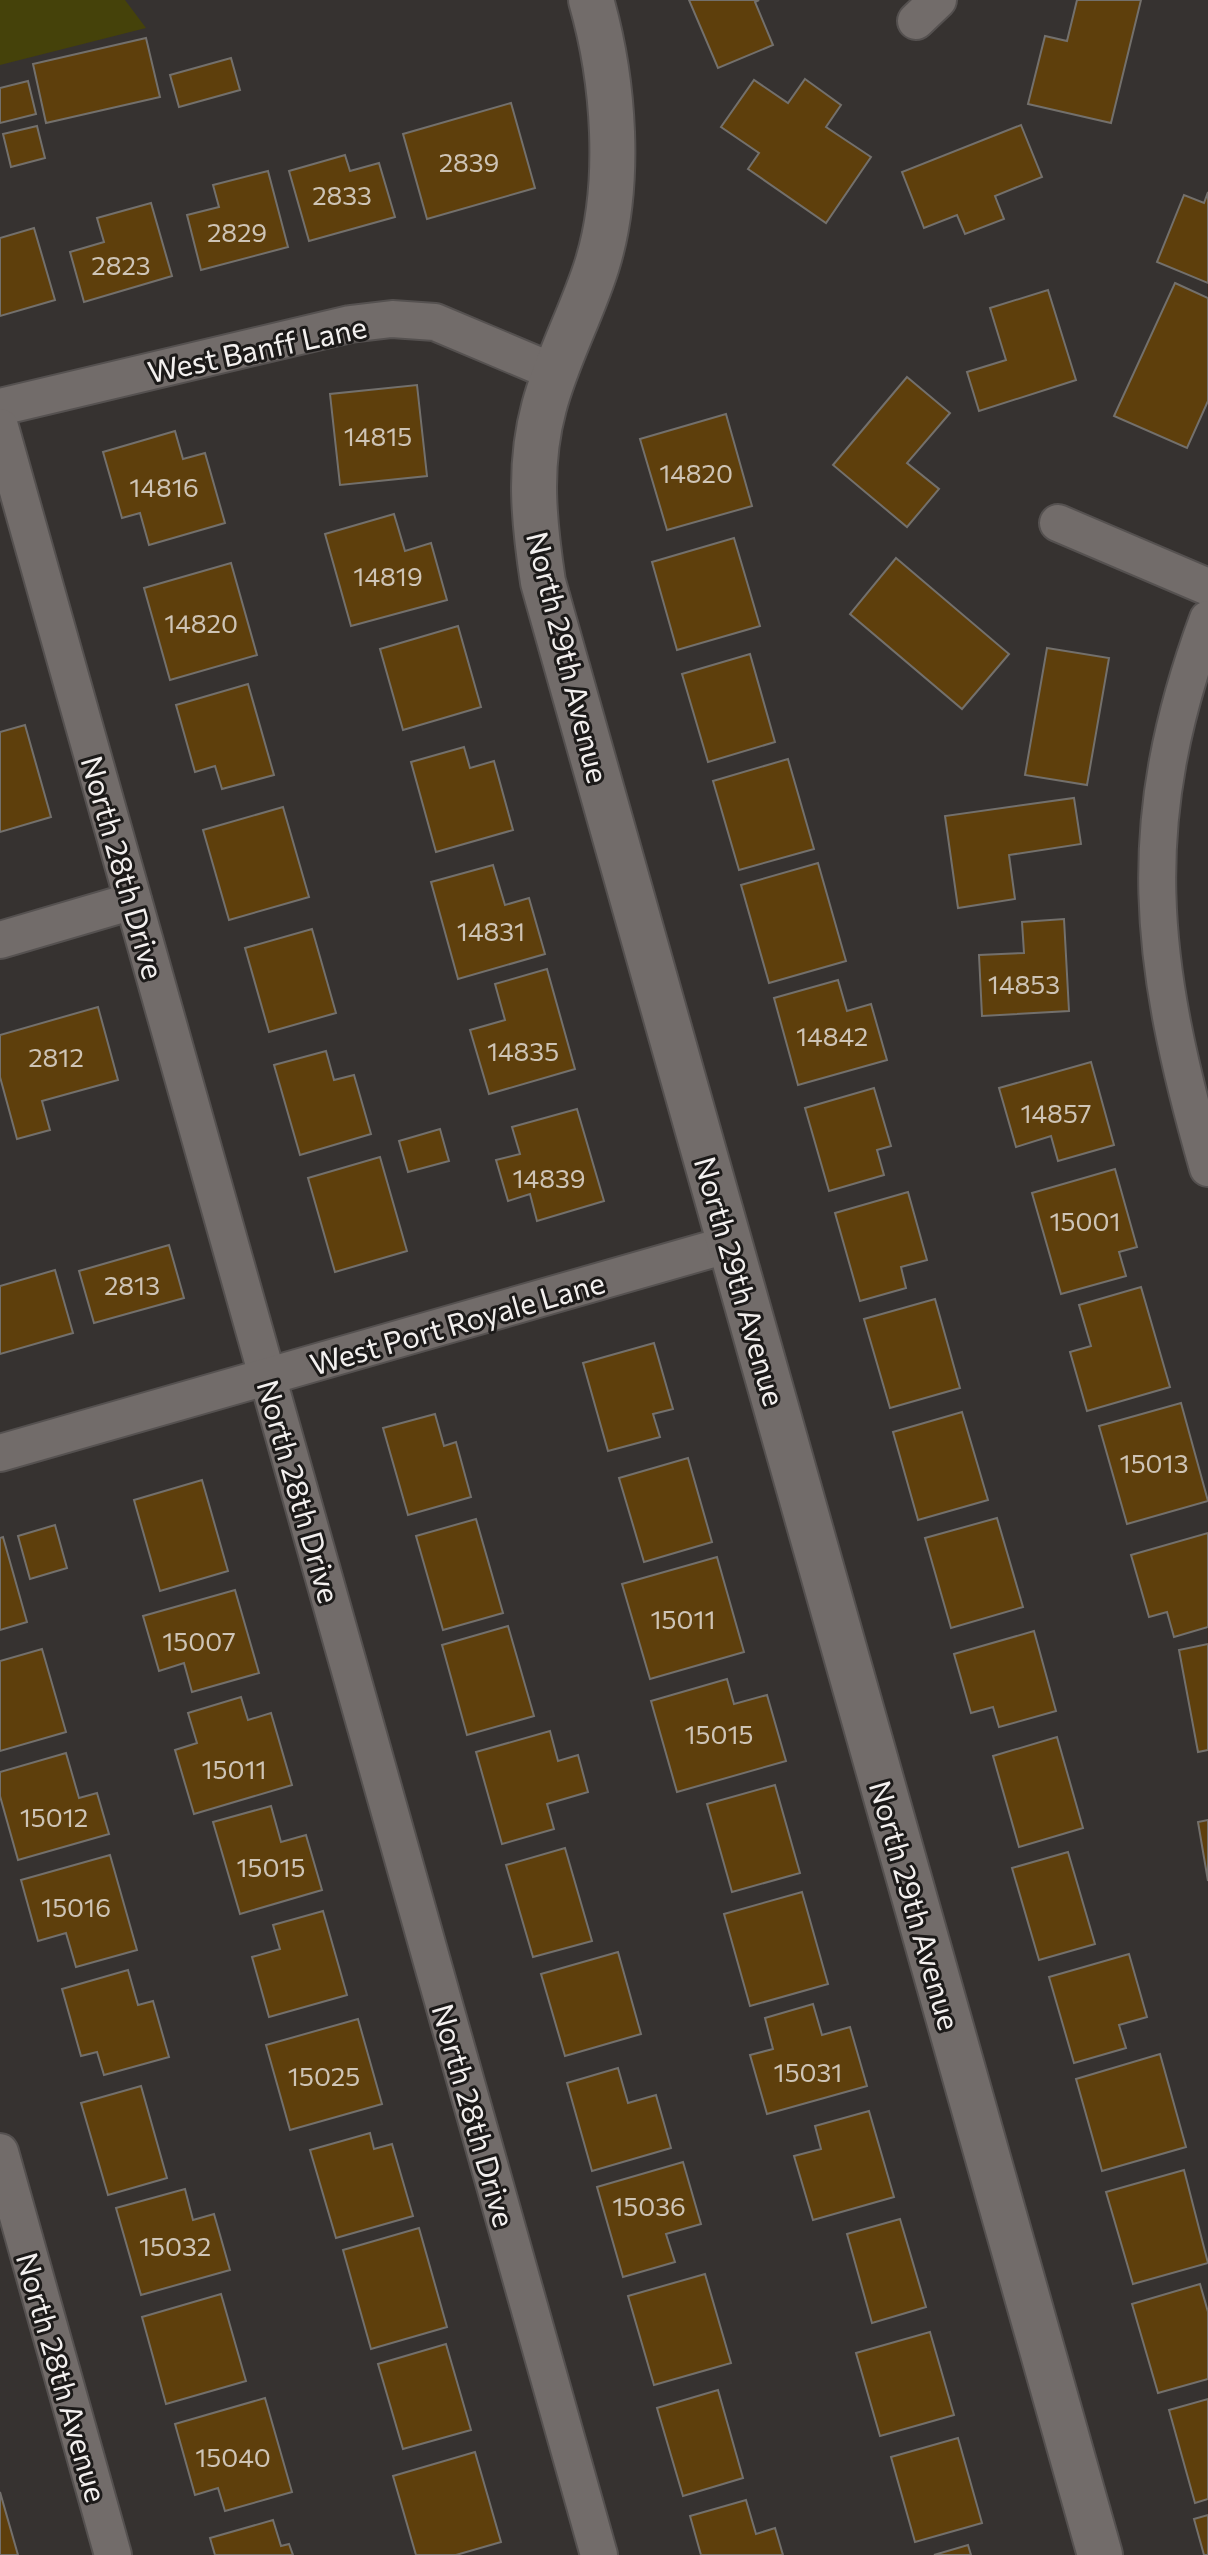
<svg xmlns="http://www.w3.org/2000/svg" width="1208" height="2555" viewBox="0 0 1208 2555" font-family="Commissioner,sans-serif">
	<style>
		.grass { fill: #45420a }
		.building { fill: #5e3f0c; stroke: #73706c; stroke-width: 2 }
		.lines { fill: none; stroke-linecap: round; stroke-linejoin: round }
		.minor-casing { stroke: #555150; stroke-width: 40 }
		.tertiary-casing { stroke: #555150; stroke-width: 48 }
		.minor { stroke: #726c6a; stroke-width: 36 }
		.tertiary { stroke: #726c6a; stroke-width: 44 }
		.labels { text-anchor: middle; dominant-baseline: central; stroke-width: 6; stroke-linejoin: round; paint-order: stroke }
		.number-label { font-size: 26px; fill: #cec4b6 }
		.street-label { font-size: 30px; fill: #f3f0ef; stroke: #1c1a19 }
	</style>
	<rect width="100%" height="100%" fill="#363230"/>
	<polygon class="grass" points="0,0 125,0 146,28 0,65"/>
	<g class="building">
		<polygon points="689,0 759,0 755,2 773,45 718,68"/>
		<polygon points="1077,0 1141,0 1111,123 1028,104 1045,36 1067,41"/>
		<polygon points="146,38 160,97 46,123 33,64"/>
		<polygon points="231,58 240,90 179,107 170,75"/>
		<polygon points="805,79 841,105 826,127 871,157 826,223 748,169 759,153 721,127 754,80 788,103"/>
		<polygon points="28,81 36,114 0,123 0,88"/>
		<polygon points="511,103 535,188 427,219 403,134"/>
		<polygon points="1021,125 1042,177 995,196 1004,219 965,234 957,215 924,228 902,172"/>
		<polygon points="37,126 45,158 11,167 3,134"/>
		<polygon points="345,155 350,171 379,163 395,217 309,241 289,171"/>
		<polygon points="268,171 288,247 201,270 187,215 219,207 213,185"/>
		<polygon points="1208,192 1208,283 1157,262 1184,195 1204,203"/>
		<polygon points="151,203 172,276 84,302 70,252 104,242 97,218"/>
		<polygon points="34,228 55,300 0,316 0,238"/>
		<polygon points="1175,283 1208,298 1208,401 1187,448 1114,416"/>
		<polygon points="1048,290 1076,380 979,411 967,372 1006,360 990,308"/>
		<polygon points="907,377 950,413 907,463 939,489 907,527 833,465"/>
		<polygon points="417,385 427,476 340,485 330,394"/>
		<polygon points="726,414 752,506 667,530 640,439"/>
		<polygon points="175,431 183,459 205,453 225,523 149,545 140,513 122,518 103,452"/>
		<polygon points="394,514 405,551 431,543 447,600 351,626 325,534"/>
		<polygon points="734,538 760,626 677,650 652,562"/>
		<polygon points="896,558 1009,654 962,709 850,614"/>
		<polygon points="231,563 257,655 170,680 144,588"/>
		<polygon points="458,626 481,707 403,730 380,649"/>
		<polygon points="1047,648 1109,658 1087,785 1025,775"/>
		<polygon points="750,654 775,742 708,762 682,674"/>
		<polygon points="248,684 274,775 222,789 215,766 195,772 176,705"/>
		<polygon points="25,725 51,817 0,832 0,732"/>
		<polygon points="464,747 470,768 494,761 513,830 436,852 411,762"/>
		<polygon points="788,759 814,849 739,870 713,781"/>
		<polygon points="1074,798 1081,844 1009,855 1015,899 958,908 945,816"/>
		<polygon points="283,807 309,897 229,920 203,830"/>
		<polygon points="818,863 846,961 769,983 741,885"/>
		<polygon points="493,865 505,905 529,898 545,954 458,979 431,882"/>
		<polygon points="1064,919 1069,1011 982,1016 979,955 1024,953 1022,922"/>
		<polygon points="312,929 336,1013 269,1032 245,948"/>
		<polygon points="547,969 575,1069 489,1094 470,1030 505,1020 495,984"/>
		<polygon points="838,980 847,1011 871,1004 887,1060 798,1085 774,998"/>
		<polygon points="98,1007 118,1080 42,1101 50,1130 17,1139 0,1077 0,1035"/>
		<polygon points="326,1051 334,1080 354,1075 371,1134 300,1155 274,1065"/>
		<polygon points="1091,1062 1114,1145 1058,1161 1051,1136 1016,1147 999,1088"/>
		<polygon points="874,1088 891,1146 877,1150 884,1175 829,1191 805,1108"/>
		<polygon points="577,1109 604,1201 537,1221 530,1194 508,1201 496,1160 520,1154 512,1127"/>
		<polygon points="440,1129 449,1161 408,1172 399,1141"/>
		<polygon points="380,1157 407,1251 335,1272 308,1178"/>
		<polygon points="1115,1169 1137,1247 1119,1252 1126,1276 1061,1294 1032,1193"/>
		<polygon points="908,1192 927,1260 901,1267 906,1288 860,1301 835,1213"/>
		<polygon points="169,1245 184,1298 94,1323 79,1271"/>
		<polygon points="55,1270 73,1333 0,1354 0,1286"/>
		<polygon points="1141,1287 1170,1387 1087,1411 1070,1352 1091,1346 1079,1305"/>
		<polygon points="935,1299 960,1388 890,1408 864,1319"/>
		<polygon points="654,1343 673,1409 653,1414 660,1437 608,1451 583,1363"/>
		<polygon points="1181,1403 1208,1501 1127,1524 1099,1426"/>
		<polygon points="962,1412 988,1500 918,1520 893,1432"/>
		<polygon points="435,1414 444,1446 456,1442 471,1497 408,1515 383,1428"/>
		<polygon points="688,1458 712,1542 644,1562 619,1478"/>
		<polygon points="202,1480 228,1571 160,1591 134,1500"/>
		<polygon points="997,1518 1023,1607 951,1628 925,1538"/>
		<polygon points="476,1519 503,1613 443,1630 416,1536"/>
		<polygon points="55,1525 67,1568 30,1579 18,1536"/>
		<polygon points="1208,1533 1208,1627 1174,1637 1167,1612 1149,1617 1131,1555"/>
		<polygon points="3,1537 27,1622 0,1630 0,1538"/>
		<polygon points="717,1557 744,1652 650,1679 622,1584"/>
		<polygon points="235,1590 259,1673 192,1692 184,1663 159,1671 143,1616"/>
		<polygon points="508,1626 534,1716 467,1735 442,1645"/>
		<polygon points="1034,1631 1056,1711 999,1727 993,1707 971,1713 954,1654"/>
		<polygon points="1208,1644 1208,1750 1198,1752 1179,1650"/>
		<polygon points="42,1649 66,1732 0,1751 0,1661"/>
		<polygon points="727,1679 734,1704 767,1695 786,1761 677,1792 651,1701"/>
		<polygon points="241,1697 248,1720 271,1713 292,1785 194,1814 175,1750 197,1743 188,1713"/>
		<polygon points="550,1731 558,1761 578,1755 588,1792 547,1804 554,1829 502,1844 476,1752"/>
		<polygon points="1057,1737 1083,1828 1019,1847 993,1756"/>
		<polygon points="66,1753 79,1798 97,1793 109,1834 18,1860 0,1796 0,1772"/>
		<polygon points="775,1785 800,1873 732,1892 707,1804"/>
		<polygon points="271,1806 281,1842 306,1835 322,1890 240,1914 213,1822"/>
		<polygon points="1208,1820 1208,1881 1198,1822"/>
		<polygon points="565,1848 592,1941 533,1957 506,1865"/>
		<polygon points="1068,1852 1095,1944 1039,1960 1012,1868"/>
		<polygon points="110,1855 137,1950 76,1967 66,1933 38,1941 21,1880"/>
		<polygon points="802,1892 828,1984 750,2006 724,1914"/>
		<polygon points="323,1911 347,1995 269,2017 252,1957 280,1949 273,1925"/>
		<polygon points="618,1952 641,2034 565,2056 541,1974"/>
		<polygon points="1129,1954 1147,2017 1119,2025 1126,2048 1074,2063 1049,1977"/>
		<polygon points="128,1970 138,2005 153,2001 169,2057 104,2075 97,2052 81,2056 62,1989"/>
		<polygon points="813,2004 822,2035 850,2027 867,2086 767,2114 750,2055 773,2049 765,2018"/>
		<polygon points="358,2019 382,2104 290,2130 266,2045"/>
		<polygon points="1160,2054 1186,2147 1102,2171 1076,2079"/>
		<polygon points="618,2068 628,2103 656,2095 671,2148 592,2171 567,2083"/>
		<polygon points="141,2086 167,2178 108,2195 81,2103"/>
		<polygon points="869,2111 894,2197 813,2220 794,2156 821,2149 815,2126"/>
		<polygon points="370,2133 374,2149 392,2144 413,2216 336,2238 310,2150"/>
		<polygon points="683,2162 701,2224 666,2234 675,2262 623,2277 597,2187"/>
		<polygon points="1184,2170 1208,2263 1133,2284 1106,2192"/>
		<polygon points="185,2189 193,2220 214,2214 230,2270 141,2295 116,2208"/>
		<polygon points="900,2219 926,2307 872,2323 847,2234"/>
		<polygon points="419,2228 447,2327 371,2349 343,2250"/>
		<polygon points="705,2274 731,2363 654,2385 628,2296"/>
		<polygon points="1200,2284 1208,2312 1208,2379 1158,2393 1132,2304"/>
		<polygon points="221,2294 246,2381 166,2404 142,2317"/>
		<polygon points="930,2332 954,2415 880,2436 856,2353"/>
		<polygon points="446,2344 471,2430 403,2449 378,2364"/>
		<polygon points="718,2390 743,2478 683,2496 657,2408"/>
		<polygon points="265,2398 292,2492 225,2511 218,2488 195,2495 175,2424"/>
		<polygon points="1208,2399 1208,2499 1195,2503 1169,2410"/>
		<polygon points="958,2438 982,2523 915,2542 891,2457"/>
		<polygon points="475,2452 501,2542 456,2555 416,2555 393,2476"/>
		<polygon points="0,2492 18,2555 0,2555"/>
		<polygon points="746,2500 756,2534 775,2528 783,2555 701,2555 690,2516"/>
		<polygon points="1208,2515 1208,2555 1204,2555 1194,2519"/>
		<polygon points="273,2520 281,2546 289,2544 293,2555 215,2555 210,2538"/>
		<polygon points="968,2545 971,2555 934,2555"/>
	</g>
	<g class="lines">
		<g class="minor-casing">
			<g id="minor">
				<polyline points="916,21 938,0"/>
				<polyline points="0,407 350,324 392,319 435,322 556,373"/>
				<polyline points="0,427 599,2555"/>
				<polyline points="1058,523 1208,587"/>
				<path d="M1208 619C1132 825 1149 962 1208 1168"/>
				<polyline points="0,940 133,901"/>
				<polyline points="0,1453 730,1244"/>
				<polyline points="0,2152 113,2555"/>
			</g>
		</g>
		<g class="tertiary-casing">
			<path id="tertiary" d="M591 0C614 80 622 184 597 265 582 313 557 358 544 407 528 466 534 523 543 582L1100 2555"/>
		</g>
		<use href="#minor" class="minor"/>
		<use href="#tertiary" class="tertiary"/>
	</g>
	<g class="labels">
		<g class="number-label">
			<text x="469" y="161">2839</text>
			<text x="342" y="194">2833</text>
			<text x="237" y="231">2829</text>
			<text x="121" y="264">2823</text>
			<text x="378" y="435">14815</text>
			<text x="696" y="472">14820</text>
			<text x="164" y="486">14816</text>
			<text x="388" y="575">14819</text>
			<text x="201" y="622">14820</text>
			<text x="491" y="930">14831</text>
			<text x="1024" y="983">14853</text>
			<text x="832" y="1035">14842</text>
			<text x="523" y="1050">14835</text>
			<text x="56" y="1056">2812</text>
			<text x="1056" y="1112">14857</text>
			<text x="549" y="1177">14839</text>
			<text x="1085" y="1220">15001</text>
			<text x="132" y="1284">2813</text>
			<text x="1154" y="1462">15013</text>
			<text x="683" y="1618">15011</text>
			<text x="199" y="1640">15007</text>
			<text x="719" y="1733">15015</text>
			<text x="234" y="1768">15011</text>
			<text x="54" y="1816">15012</text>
			<text x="271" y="1866">15015</text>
			<text x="76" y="1906">15016</text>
			<text x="808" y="2071">15031</text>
			<text x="324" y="2075">15025</text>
			<text x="649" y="2205">15036</text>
			<text x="175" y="2245">15032</text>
			<text x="233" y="2456">15040</text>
		</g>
		<g class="street-label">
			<text transform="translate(257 348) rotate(-12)">West Banff Lane</text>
			<text transform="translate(569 657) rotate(76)">North 29th Avenue</text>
			<text transform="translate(124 867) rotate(74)">North 28th Drive</text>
			<text transform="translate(741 1281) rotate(74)">North 29th Avenue</text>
			<text transform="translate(457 1322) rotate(-16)">West Port Royale Lane</text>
			<text transform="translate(300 1491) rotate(74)">North 28th Drive</text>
			<text transform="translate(916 1905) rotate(74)">North 29th Avenue</text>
			<text transform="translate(475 2115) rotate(74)">North 28th Drive</text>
			<text transform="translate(63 2377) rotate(74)">North 28th Avenue</text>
		</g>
	</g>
</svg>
